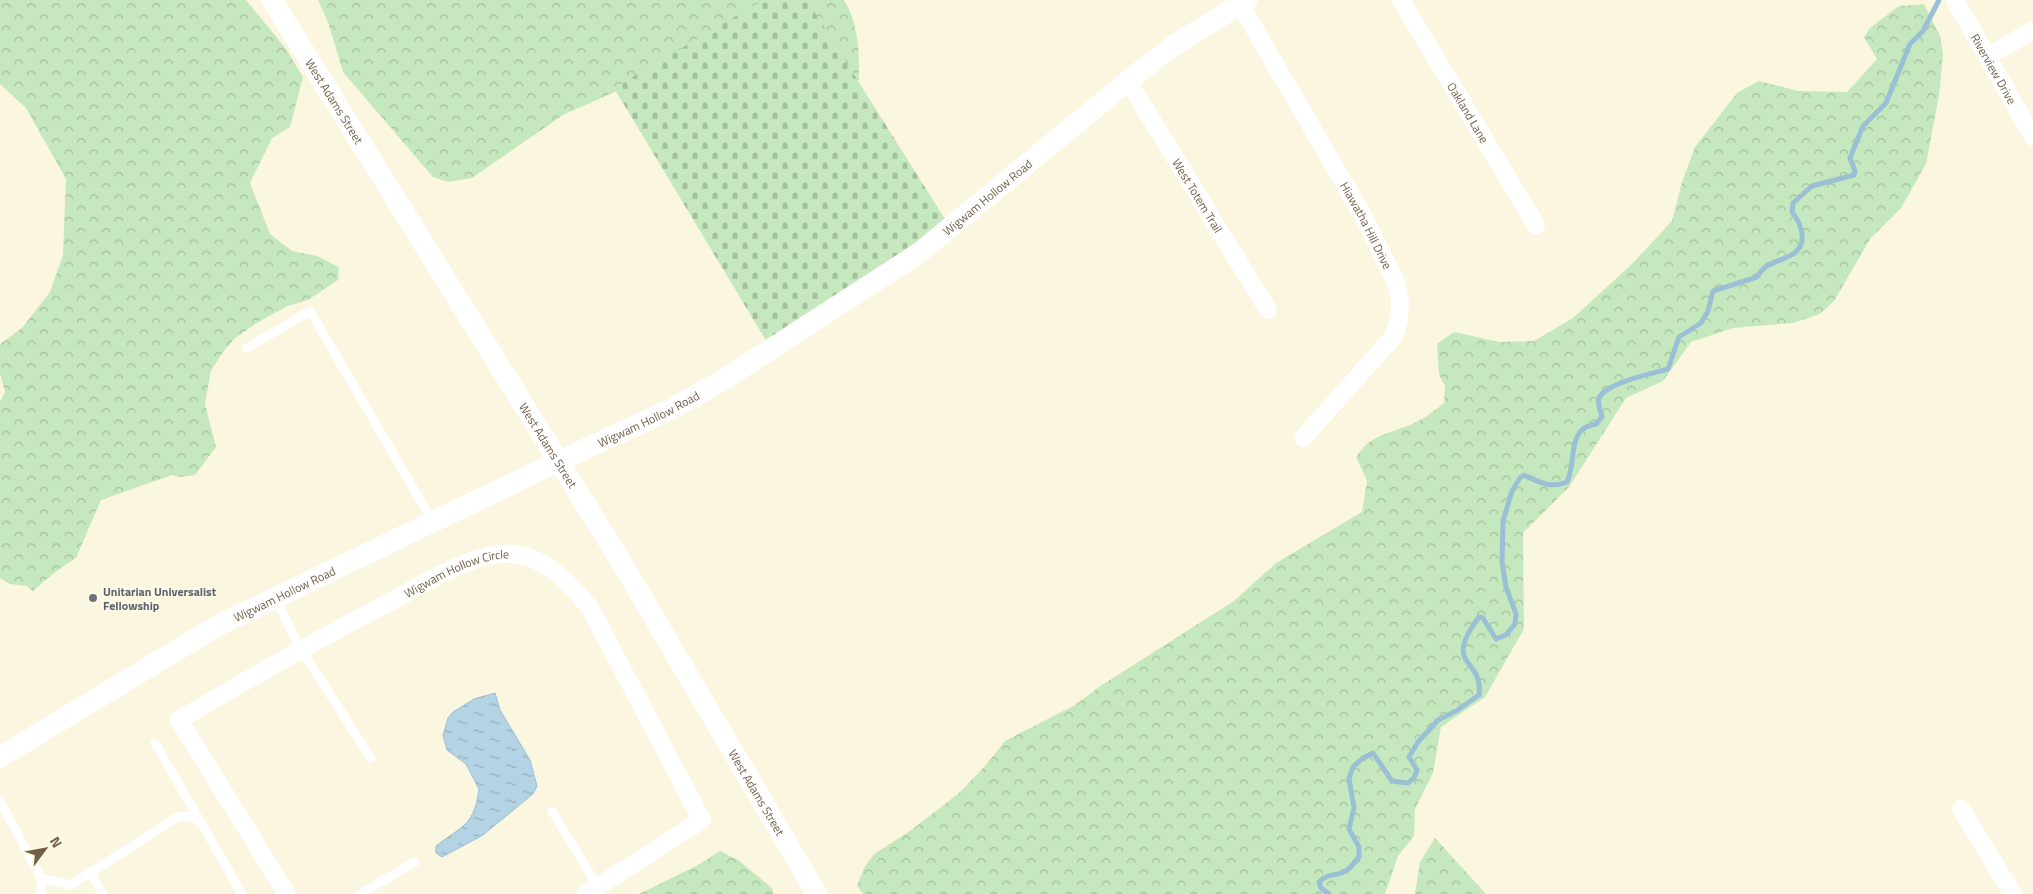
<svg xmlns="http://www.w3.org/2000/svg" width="2033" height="894" viewBox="0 0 2033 894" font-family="'Titillium Web',sans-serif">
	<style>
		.forest { fill: url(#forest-crowns) }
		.cemetery { fill: url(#cemetery-stones) }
		.water { fill: url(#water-ripples); stroke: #9bc0d5 }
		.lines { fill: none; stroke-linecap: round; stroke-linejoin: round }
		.stream { stroke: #9bc0d5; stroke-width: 5 }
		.service { stroke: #fff; stroke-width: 9 }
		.minor { stroke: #fff; stroke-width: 18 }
		.tertiary { stroke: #fff; stroke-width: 21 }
		.worship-dot { fill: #6b7280; stroke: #fffae4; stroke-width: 2 }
		.labels { text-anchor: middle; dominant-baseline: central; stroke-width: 4; stroke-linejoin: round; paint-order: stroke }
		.street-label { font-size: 12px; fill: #715f48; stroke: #fffae4 }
		.worship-label { font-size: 12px; font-weight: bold; fill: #5b616d; stroke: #fffae4; text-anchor: start }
	</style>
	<defs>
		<pattern id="forest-crowns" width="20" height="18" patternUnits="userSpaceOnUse" patternTransform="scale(1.25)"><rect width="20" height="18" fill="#c6e8be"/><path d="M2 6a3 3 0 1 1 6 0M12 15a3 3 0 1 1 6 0" fill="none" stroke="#a5bf9c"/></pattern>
		<pattern id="cemetery-stones" width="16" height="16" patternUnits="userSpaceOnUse" patternTransform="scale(1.25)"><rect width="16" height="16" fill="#c6e8be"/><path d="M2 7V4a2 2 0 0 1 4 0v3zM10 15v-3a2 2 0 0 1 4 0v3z" fill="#a5bf9c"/></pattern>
		<pattern id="water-ripples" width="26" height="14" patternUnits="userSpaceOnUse" patternTransform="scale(1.25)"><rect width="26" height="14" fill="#b4d3e4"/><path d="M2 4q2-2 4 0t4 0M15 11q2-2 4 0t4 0" fill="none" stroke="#97aebb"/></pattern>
	</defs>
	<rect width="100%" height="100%" fill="#fbf6df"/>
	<g class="forest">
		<polygon points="0,0 246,0 286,49 303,77 290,127 272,138 250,183 270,234 292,251 317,256 339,267 338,280 308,300 288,306 258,322 234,339 223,352 211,371 205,404 216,447 195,475 180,477 172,475 101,500 76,558 59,569 33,591 27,586 10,584 0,578 0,402 5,392 0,373 0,344 22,328 50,292 63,255 66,179 26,108 0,84"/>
		<path d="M318 0H844C863 31 859 70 858 105L646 78 563 115 472 178 448 182 433 177 343 72 328 22Z"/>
		<path d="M1924 4 1940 36 1943 54 1939 95 1926 164 1901 208 1870 239 1834 301 1820 314 1793 323 1733 328 1691 342 1663 381 1626 398 1569 487 1523 533 1524 629 1485 697 1441 727 1433 773 1415 809 1414 836 1398 856 1385 894H863L857 886 864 868 874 854 910 831 959 793 986 765 1005 741 1075 705 1102 685 1234 601 1276 563 1362 512 1367 481 1356 457C1371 435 1384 435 1407 426 1421 421 1432 413 1444 403L1445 386 1439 374 1437 344 1454 332 1499 342 1534 341 1573 318 1632 264 1672 221 1682 182 1695 147 1737 93 1759 81 1798 91 1847 92 1877 59 1864 37 1870 28 1899 6Z"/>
		<polygon points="1435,838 1486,894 1415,894 1420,862"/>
		<polygon points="720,851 738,860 772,888 774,894 639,894 698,865"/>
	</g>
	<polygon class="cemetery" points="763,0 807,0 950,227 771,349 614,88"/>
	<path class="water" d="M495 693 500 710 530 760 537 786 533 794 483 835 442 857 436 853V846C463 825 474 826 479 789L466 764 447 750 443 735 448 718 453 712 474 699Z"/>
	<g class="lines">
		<path class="stream" d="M1329 894 1321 888 1319 882C1327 874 1332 876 1341 873 1349 871 1354 863 1359 857V847L1349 829 1354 808 1349 778 1353 767 1363 758 1373 753 1392 781 1408 783 1414 778 1417 770 1409 757 1418 742 1438 720 1456 711 1479 695C1484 657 1441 668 1479 617L1483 618 1496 639 1506 635 1515 624 1516 614 1506 587 1502 562 1503 521 1512 491 1520 478 1524 475C1539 482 1550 489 1567 482 1577 461 1566 428 1596 424L1602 417C1601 412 1597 403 1599 398 1607 382 1652 374 1668 369L1679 337 1701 323 1708 311 1713 291 1757 277C1766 261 1779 263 1793 254 1809 244 1801 223 1792 212L1793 203 1812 186 1854 175 1855 171 1850 158 1863 126 1886 103 1910 44 1923 31 1939 0"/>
		<g class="service">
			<polyline points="247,348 310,311 433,522"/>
			<polyline points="275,598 300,648 371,758"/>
			<polyline points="155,743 200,821"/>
			<polyline points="0,801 41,878 41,894"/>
			<polyline points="552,811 598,887"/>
			<polyline points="90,872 103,894"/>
			<path d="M41 878 71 885 178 817C189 815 196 817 203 826L242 894"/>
			<polyline points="360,894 415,862"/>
		</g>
		<g class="minor">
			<path id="s1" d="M1401 0 1536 225"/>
			<path id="s2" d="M1955 0 2033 137"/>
			<path id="s3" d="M1240 4 1362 214 1390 270 1397 285 1400 302 1399 319 1394 336 1303 438"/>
			<polyline points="1987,57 2033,30"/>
			<path id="s4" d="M1128 81 1268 310"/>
			<polyline points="1961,809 2013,894"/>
			<path id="s5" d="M287 894 179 720C248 679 318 639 390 602 424 584 476 549 515 554 547 558 571 585 590 608L702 820 586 894"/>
		</g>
		<g class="tertiary">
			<path id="s6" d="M272 0 620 560 817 894"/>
			<path id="s7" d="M0 757 217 626 559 461 667 411 720 382 919 253 1128 81 1173 46 1247 0"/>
		</g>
	</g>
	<circle class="worship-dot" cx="93" cy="598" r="5"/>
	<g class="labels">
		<g class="street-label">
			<text stroke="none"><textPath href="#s2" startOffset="79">Riverview Drive</textPath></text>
			<text stroke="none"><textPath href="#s6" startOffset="119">West Adams Street</textPath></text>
			<text stroke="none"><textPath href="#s1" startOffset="131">Oakland Lane</textPath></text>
			<text stroke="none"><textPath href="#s4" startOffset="134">West Totem Trail</textPath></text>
			<text stroke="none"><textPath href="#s7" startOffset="1138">Wigwam Hollow Road</textPath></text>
			<text stroke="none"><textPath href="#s3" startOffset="255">Hiawatha Hill Drive</textPath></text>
			<text stroke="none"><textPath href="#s7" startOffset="732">Wigwam Hollow Road</textPath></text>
			<text stroke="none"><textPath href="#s6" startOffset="524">West Adams Street</textPath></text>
			<text stroke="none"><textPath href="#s5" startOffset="520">Wigwam Hollow Circle</textPath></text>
			<text stroke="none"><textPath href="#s7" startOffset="328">Wigwam Hollow Road</textPath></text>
			<text stroke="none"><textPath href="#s6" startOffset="929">West Adams Street</textPath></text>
		</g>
		<g class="worship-label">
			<text x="103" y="591">Unitarian Universalist<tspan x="103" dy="14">Fellowship</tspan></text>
		</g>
	</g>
	<g transform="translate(45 849) rotate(58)" stroke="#fffae4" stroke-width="4" paint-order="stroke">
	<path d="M0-4L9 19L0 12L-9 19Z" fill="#715f48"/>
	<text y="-8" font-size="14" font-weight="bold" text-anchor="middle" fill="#715f48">N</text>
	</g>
</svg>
